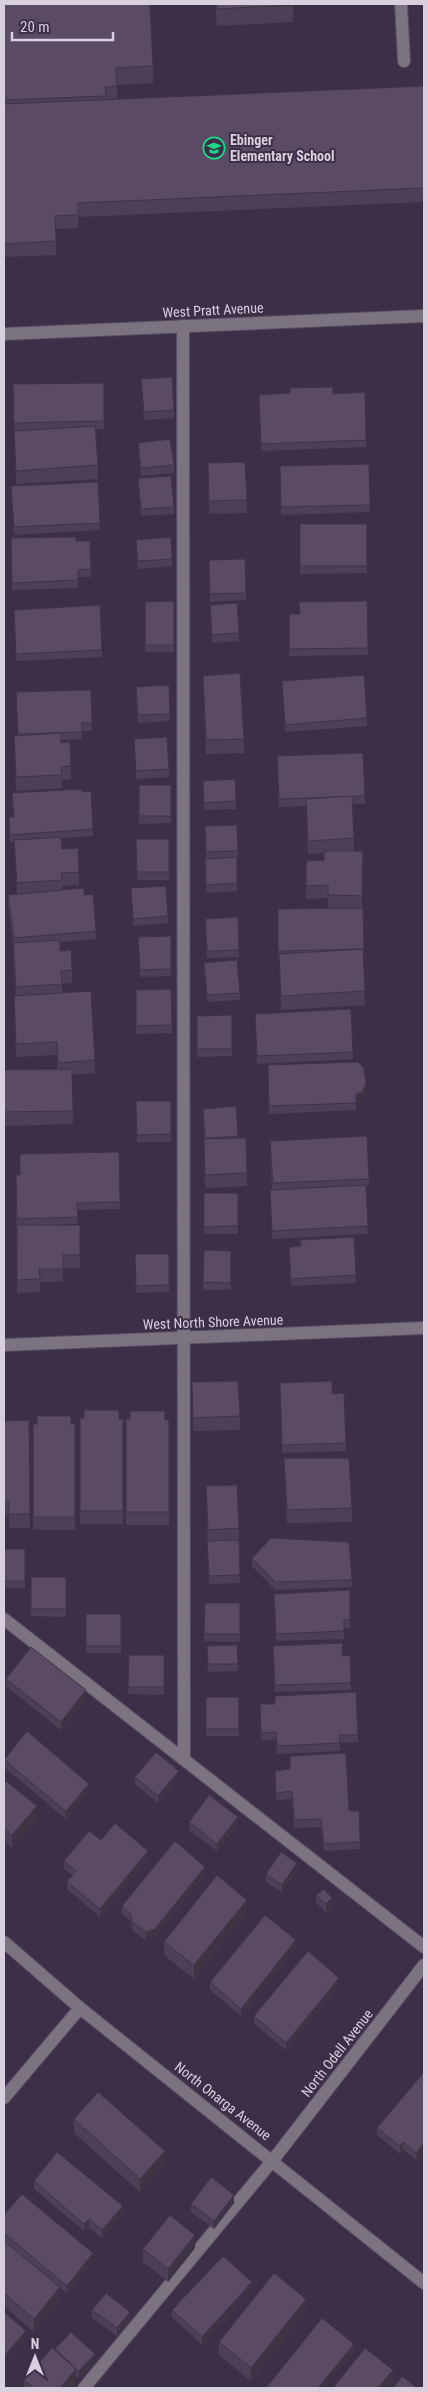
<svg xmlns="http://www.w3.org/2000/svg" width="428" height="2392" viewBox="0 0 428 2392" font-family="'Roboto Condensed',sans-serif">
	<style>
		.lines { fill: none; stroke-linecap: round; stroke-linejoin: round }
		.minor-casing { stroke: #5a4c63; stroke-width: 14 }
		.minor { stroke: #7b7380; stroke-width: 12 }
		.wall { fill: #4d4056 }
		.shaded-wall { fill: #3f3446 }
		.building { fill: #5a4a64; stroke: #3f3446 }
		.labels { text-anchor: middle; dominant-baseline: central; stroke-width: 4; stroke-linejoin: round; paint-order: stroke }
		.poi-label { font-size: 14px; font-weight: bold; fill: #d8cfdf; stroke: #3e2f48; text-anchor: start }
		.street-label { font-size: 14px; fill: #d8cfdf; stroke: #3e2f48 }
	</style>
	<rect width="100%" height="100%" fill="#3e2f48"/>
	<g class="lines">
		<g class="minor-casing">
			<g id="minor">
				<polyline points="401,4 404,61"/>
				<polyline points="183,326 184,1759"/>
				<polyline points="4,334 424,316"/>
				<polyline points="4,1345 424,1328"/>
				<polyline points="4,1619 424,1947"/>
				<polyline points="4,1942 80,2008 424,2283"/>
				<polyline points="4,2098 80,2008"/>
				<polyline points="84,2388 273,2160 424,1965"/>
			</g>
		</g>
		<use href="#minor" class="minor"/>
	</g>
	<g class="wall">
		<polygon points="4,4 153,66 153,83 117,85 117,99 424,86 424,202 78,217 78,228 56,229 56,255 4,257"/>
		<polygon points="215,4 293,4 293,22 217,26"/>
		<polygon points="141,379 174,410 174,418 144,420"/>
		<polygon points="104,383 104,429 96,429 98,465 98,479 16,484 14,431 29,430 14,430 13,384"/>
		<polygon points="333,394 366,440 366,447 261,451 259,403"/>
		<polygon points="138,443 174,465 174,473 141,476 138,450"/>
		<polygon points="208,463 247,500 247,513 209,514"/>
		<polygon points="369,464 370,512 281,515 280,466"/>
		<polygon points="138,478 174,507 174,514 141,516"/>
		<polygon points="11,486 100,523 100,530 14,535"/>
		<polygon points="300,524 367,524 367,573 300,574"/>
		<polygon points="11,538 76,541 91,569 91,577 78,577 78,588 12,590"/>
		<polygon points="136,540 172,559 172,566 138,569"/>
		<polygon points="245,559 246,600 210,602 209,560"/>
		<polygon points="174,601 174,652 145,652 145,602"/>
		<polygon points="367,601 368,655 289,656 289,614 299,614 299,602"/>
		<polygon points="237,603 239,641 212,643 210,605"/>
		<polygon points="14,617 102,650 102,657 16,661"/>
		<polygon points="203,676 244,739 244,753 206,754"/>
		<polygon points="282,681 367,718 367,726 285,732"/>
		<polygon points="91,690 92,731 82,731 82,739 61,740 61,743 71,766 71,779 62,780 62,788 16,791 14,736 18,736 16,692"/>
		<polygon points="136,694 170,714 170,721 138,723"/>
		<polygon points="134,739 169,769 169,777 136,779"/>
		<polygon points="277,764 365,796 365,804 353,804 354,851 363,851 362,908 363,908 363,958 365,1005 281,1010 279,958 278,958 278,909 328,908 328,898 306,899 306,861 324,860 324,853 308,854 306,806 279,807"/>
		<polygon points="203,781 236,801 236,809 204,810"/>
		<polygon points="139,785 171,785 171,823 139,824"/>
		<polygon points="12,793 93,829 93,836 61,838 62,849 79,872 79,885 62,886 62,890 84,895 96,931 96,939 60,942 60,951 72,970 72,983 62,984 62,993 95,1060 95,1073 72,1075 73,1124 4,1126 4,1070 57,1069 57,1055 16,1057 14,1010 14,996 16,996 13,956 13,943 8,903 8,895 17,894 14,842 10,842 9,825 13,817"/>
		<polygon points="205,826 238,851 238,858 237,858 237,891 206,893 205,866 206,859"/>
		<polygon points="136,839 169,839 169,880 137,880"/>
		<polygon points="131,888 168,916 168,923 133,926"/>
		<polygon points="205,919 239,950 239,957 207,958"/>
		<polygon points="171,936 171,976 140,977 138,937"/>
		<polygon points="204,963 240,993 240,1000 207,1002"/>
		<polygon points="136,990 172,1025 172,1033 136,1034"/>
		<polygon points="232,1015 232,1056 197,1057 197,1016"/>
		<polygon points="255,1022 353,1052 353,1059 257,1064"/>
		<polygon points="268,1073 366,1092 362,1100 356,1102 356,1110 269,1114"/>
		<polygon points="136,1101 171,1101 171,1142 137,1142"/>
		<polygon points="236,1106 238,1138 247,1173 247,1186 205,1188 204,1152 204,1139 203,1109"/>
		<polygon points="270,1149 369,1179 369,1186 366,1186 368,1234 272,1239 270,1197 270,1190 272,1190"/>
		<polygon points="119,1152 120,1209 77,1210 78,1224 50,1225 80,1225 80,1268 63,1268 63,1282 40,1282 40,1292 17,1293 16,1175 20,1175"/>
		<rect x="204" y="1193" width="34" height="41"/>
		<polygon points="300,1240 356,1275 356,1283 291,1286 289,1247 300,1246"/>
		<polygon points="204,1250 231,1251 231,1290 203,1290"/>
		<polygon points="135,1254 169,1254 169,1292 136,1293"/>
		<polygon points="192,1382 240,1416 240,1430 193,1431"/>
		<polygon points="280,1383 332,1394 344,1393 346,1451 282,1453"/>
		<polygon points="80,1418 123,1419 123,1524 80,1524"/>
		<polygon points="126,1419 169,1420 169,1525 126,1525"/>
		<polygon points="29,1420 30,1528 9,1528 9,1515 4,1515 4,1421"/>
		<rect x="33" y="1424" width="42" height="106"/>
		<polygon points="284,1458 352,1508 352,1522 287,1523"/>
		<polygon points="206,1486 239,1528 240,1583 209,1584"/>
		<rect x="4" y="1549" width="21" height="39"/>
		<polygon points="252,1558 352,1580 352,1587 275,1590 252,1566"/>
		<polygon points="31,1577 66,1577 66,1617 31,1616"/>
		<polygon points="350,1590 350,1628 344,1628 344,1639 276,1641 274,1594"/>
		<polygon points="205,1603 240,1603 240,1642 204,1641"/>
		<rect x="86" y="1614" width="35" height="39"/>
		<polygon points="237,1645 238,1671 208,1672 207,1646"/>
		<polygon points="273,1646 343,1656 350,1655 351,1690 275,1692"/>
		<polygon points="129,1655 164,1655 164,1695 128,1694"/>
		<polygon points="6,1679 86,1698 61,1730 6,1686"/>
		<rect x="206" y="1697" width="33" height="39"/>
		<polygon points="260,1712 358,1735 358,1742 340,1743 340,1751 277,1754 276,1739 261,1741"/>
		<polygon points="4,1759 89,1791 66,1819 4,1767"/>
		<polygon points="275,1771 349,1811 359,1811 360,1849 324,1851 321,1827 294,1828 292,1799 276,1800"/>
		<polygon points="135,1777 179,1778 158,1803 135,1784"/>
		<polygon points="4,1784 37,1819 12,1848 4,1841"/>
		<polygon points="189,1822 238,1825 217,1851 189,1830"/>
		<polygon points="101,1840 148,1858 100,1917 67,1889 67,1882 72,1875 64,1869 64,1861"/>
		<polygon points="297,1870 282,1892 266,1882 266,1874"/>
		<polygon points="205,1874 155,1937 146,1940 132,1930 131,1921 122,1914 122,1906"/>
		<polygon points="316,1895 332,1906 326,1912 316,1903"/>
		<polygon points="247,1913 194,1979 164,1955 164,1942"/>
		<polygon points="296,1948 241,2016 210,1990 210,1982"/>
		<polygon points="339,1985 286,2050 254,2024 254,2016"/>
		<polygon points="424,2072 424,2151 416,2160 403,2149 400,2154 377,2135 377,2128"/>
		<polygon points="74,2119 165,2164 140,2192 74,2133"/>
		<polygon points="34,2181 123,2213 102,2238 89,2227 84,2231 34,2189"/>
		<polygon points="234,2203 214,2229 191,2212 191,2204"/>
		<polygon points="4,2215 93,2261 67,2293 60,2288 60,2301 34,2332 4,2306"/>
		<polygon points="195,2248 168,2282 143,2262 143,2249"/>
		<polygon points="252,2289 202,2345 172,2317 172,2310"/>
		<polygon points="92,2310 130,2319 117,2336 92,2318"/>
		<polygon points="306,2312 251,2381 219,2355 219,2342"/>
		<polygon points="55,2349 95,2362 79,2378 76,2376 76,2382 71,2388 24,2388 24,2380 55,2352"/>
	</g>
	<g class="shaded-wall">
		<polygon points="366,1084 366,1092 362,1100 356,1102 356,1094"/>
		<polygon points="86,1690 86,1698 61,1730 61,1722"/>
		<polygon points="179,1771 179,1778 158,1803 158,1796"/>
		<polygon points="89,1784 89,1791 66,1819 66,1811"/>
		<polygon points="37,1806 37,1819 12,1848 12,1835"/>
		<polygon points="238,1817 238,1825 217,1851 217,1844"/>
		<polygon points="148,1851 148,1858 100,1917 100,1909"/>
		<polygon points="297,1863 297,1870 282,1892 282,1885"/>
		<polygon points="205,1867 205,1874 155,1937 146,1940 146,1932"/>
		<polygon points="332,1898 332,1906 326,1912 326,1904"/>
		<polygon points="247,1900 247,1913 194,1979 194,1965"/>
		<polygon points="296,1940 296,1948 241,2016 241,2009"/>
		<polygon points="339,1978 339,1985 286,2050 286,2043"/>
		<polygon points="403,2142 403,2149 400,2154 400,2146"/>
		<polygon points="424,2143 424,2151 416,2160 416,2153"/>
		<polygon points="165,2151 165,2164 140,2192 140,2179"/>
		<polygon points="234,2195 234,2203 214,2229 214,2221"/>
		<polygon points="123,2206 123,2213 102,2238 102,2230"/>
		<polygon points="89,2219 89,2227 84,2231 84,2224"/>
		<polygon points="195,2235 195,2248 168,2282 168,2269"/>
		<polygon points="93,2253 93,2261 67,2293 67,2286"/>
		<polygon points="252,2282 252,2289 202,2345 202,2337"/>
		<polygon points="60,2287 60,2301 34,2332 34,2319"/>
		<polygon points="306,2299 306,2312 251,2381 251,2368"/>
		<polygon points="130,2312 130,2319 117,2336 117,2328"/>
		<polygon points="26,2331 26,2339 4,2364 4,2356"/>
		<polygon points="354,2344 354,2351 324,2388 318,2388"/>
		<polygon points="95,2354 95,2362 79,2378 79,2371"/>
		<polygon points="76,2369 76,2382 71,2388 60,2388"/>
		<polygon points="393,2370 393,2383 389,2388 378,2388"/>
	</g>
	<g class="building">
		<polygon points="4,4 150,4 153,66 116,68 117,86 105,87 106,96 4,100"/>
		<polygon points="216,4 293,4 293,5 217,9"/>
		<polygon points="424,86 424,188 78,203 78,215 55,216 56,241 4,244 4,104"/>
		<polygon points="172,377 174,410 144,412 141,379"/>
		<polygon points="104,383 104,421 14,423 13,384"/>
		<polygon points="333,387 333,394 365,392 366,440 261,444 259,395 290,393 290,388"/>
		<polygon points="95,426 98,465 16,471 14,431"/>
		<polygon points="170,439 174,465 141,468 138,443"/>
		<polygon points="245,462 247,500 209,501 208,463"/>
		<polygon points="369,464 370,505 281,507 280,466"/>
		<polygon points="171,476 174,507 141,509 138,478"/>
		<polygon points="98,482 100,523 14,527 11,486"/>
		<rect x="300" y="524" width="67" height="42"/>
		<polygon points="76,537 76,541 90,541 91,569 78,570 78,580 12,583 11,538"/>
		<polygon points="171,537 172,559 138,561 136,540"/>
		<polygon points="245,559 246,593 210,594 209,560"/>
		<polygon points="174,601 174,645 145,645 145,602"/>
		<polygon points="367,601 368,648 289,649 289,614 300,614 299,602"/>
		<polygon points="237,603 239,633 212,635 210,605"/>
		<polygon points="100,605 102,650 16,654 14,610"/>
		<polygon points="240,673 244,739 206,740 203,676"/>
		<polygon points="364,675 367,718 285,725 282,681"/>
		<polygon points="169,685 170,714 138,715 136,687"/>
		<polygon points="91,690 92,723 82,723 82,732 18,734 16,692"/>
		<polygon points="61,733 61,743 70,742 71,766 61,767 62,775 16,777 14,736"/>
		<polygon points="167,737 169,769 136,771 134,739"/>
		<polygon points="363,753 365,796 279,799 277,756"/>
		<polygon points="235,779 236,801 204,803 203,781"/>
		<rect x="139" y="785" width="32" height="31"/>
		<polygon points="82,789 82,792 91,791 93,829 10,835 9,817 14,817 12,793"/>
		<polygon points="352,796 354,838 308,841 306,799"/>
		<polygon points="237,825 238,851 206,852 205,826"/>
		<polygon points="61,837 62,849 78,848 79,872 61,873 62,880 17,883 14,840"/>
		<polygon points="136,839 169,839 169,872 137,872"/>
		<polygon points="324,851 363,851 362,896 328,895 328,885 306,886 306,861 324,860"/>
		<polygon points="237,857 237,883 206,885 205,859"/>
		<polygon points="166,886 168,916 133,919 131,888"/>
		<polygon points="84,888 84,895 93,894 96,931 14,938 8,895"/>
		<polygon points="363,908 364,950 363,949 278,951 278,909"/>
		<polygon points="238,917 239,950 207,951 205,919"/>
		<polygon points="171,936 171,969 140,970 138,937"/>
		<polygon points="60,940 60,951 71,950 72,970 61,971 62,984 16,987 13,943"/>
		<polygon points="363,949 365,991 281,996 279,954"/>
		<polygon points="237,960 240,993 207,995 204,963"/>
		<polygon points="171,989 172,1025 136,1026 136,990"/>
		<polygon points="91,991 95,1060 58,1063 57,1042 16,1044 14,996"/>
		<polygon points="351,1009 353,1052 257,1056 255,1014"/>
		<polygon points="232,1015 232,1049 197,1049 197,1016"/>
		<polygon points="358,1062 364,1068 366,1084 362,1092 356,1094 356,1103 269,1106 268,1065"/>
		<polygon points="72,1069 73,1111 4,1112 4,1070"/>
		<polygon points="136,1101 171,1101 171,1134 137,1135"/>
		<polygon points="236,1106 238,1136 205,1138 203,1109"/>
		<polygon points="367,1136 369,1179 273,1183 270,1141"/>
		<polygon points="246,1138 247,1173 205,1175 204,1139"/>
		<polygon points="119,1152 120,1202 77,1203 78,1217 17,1219 16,1175 20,1175 20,1154"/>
		<polygon points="366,1185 368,1226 272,1231 270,1190"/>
		<polygon points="204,1193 238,1193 238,1226 204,1227"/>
		<polygon points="17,1225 80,1225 80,1255 63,1255 63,1269 39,1269 40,1279 17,1280"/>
		<polygon points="354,1237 356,1275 291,1279 289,1247 301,1246 300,1240"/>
		<polygon points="204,1250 231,1251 231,1283 203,1282"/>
		<polygon points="135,1254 169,1254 169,1285 136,1286"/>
		<polygon points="238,1381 240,1416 193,1418 192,1382"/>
		<polygon points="332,1381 332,1394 344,1393 346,1443 282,1445 280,1383"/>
		<polygon points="84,1410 119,1410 119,1419 123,1419 123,1511 80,1511 80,1418 84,1418"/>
		<polygon points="130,1411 165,1411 165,1420 169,1420 169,1512 126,1512 126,1419 130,1419"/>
		<polygon points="37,1416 71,1416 71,1424 75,1424 75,1517 33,1517 33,1424 37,1424"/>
		<polygon points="29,1420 30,1514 9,1514 9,1502 4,1502 4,1421"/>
		<polygon points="284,1458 349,1458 352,1508 287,1510"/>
		<polygon points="237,1485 239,1528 208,1530 206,1486"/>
		<polygon points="271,1538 349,1542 352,1580 275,1582 252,1558"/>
		<polygon points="239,1540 240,1575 209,1576 207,1541"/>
		<rect x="4" y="1549" width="21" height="32"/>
		<rect x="31" y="1577" width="35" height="32"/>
		<polygon points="350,1590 350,1620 344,1620 344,1631 276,1634 274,1594"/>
		<polygon points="205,1603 240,1603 240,1634 204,1634"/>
		<rect x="86" y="1614" width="35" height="32"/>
		<polygon points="343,1643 342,1656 350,1655 351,1683 275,1685 273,1646"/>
		<polygon points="237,1645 238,1664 208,1664 207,1646"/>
		<polygon points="31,1647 86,1690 61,1722 6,1679"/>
		<polygon points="129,1655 164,1655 164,1687 128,1687"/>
		<polygon points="356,1692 358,1735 339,1735 340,1743 277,1746 276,1732 261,1733 260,1704 275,1704 275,1696"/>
		<rect x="206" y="1697" width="33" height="32"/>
		<polygon points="27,1731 89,1784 66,1811 4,1760"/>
		<polygon points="156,1752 179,1771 158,1796 135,1777"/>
		<polygon points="346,1753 349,1811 359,1811 360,1842 324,1844 321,1819 294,1820 292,1791 276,1793 275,1771 290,1769 290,1756"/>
		<polygon points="6,1781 37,1806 12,1835 4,1828 4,1784"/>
		<polygon points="209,1795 238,1817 217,1844 189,1822"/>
		<polygon points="115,1823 148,1851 100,1909 67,1882 76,1871 64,1861 89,1831 101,1840"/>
		<polygon points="175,1841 205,1867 155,1929 146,1932 132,1922 131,1914 122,1906"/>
		<polygon points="281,1852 297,1863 282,1885 266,1874"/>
		<polygon points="217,1875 247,1900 194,1965 164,1942"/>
		<polygon points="324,1889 332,1898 326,1904 316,1895"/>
		<polygon points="265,1915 296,1940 241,2009 210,1982"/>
		<polygon points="308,1951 339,1978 286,2043 254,2016"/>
		<polygon points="424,2072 424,2143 416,2153 403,2142 400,2146 377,2128"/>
		<polygon points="98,2092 165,2151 140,2179 74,2119"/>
		<polygon points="57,2152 123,2206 102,2230 89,2219 84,2224 34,2181"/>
		<polygon points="211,2177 234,2195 214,2221 191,2204"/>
		<polygon points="22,2194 93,2253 67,2286 4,2233 4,2215"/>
		<polygon points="170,2215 195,2235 168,2269 143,2249"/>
		<polygon points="4,2241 60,2287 34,2319 4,2293"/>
		<polygon points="223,2256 252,2282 202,2337 172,2310"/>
		<polygon points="274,2273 306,2299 251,2368 219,2342"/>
		<polygon points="106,2293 130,2312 117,2328 92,2310"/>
		<polygon points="4,2312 26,2331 4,2356"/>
		<polygon points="322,2318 354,2344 318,2388 266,2388"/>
		<polygon points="71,2332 95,2354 79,2371 55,2349"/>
		<polygon points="52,2348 76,2369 60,2388 34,2388 24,2380"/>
		<polygon points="365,2348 393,2370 378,2388 333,2388"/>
		<polygon points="402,2376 417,2388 393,2388"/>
	</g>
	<defs>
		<g id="school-ring" transform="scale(1.125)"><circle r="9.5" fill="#3e2f48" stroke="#19d989" stroke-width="1.5"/><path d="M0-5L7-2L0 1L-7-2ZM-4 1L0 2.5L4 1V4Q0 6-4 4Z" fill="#19d989"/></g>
	</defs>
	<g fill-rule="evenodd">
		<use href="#school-ring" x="214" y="148"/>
	</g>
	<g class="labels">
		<g class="poi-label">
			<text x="230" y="140">Ebinger<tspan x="230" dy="16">Elementary School</tspan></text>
		</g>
		<g class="street-label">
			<text transform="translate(213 310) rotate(-3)">West Pratt Avenue</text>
			<text transform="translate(213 1322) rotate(-2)">West North Shore Avenue</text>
			<text transform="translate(337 2053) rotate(-52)">North Odell Avenue</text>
			<text transform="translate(223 2101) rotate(38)">North Onarga Avenue</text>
		</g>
	</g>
	<rect width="428" height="2392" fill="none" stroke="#d8cfdf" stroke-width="10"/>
	<g transform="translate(35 2357)" stroke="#3e2f48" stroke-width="4" paint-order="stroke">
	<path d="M0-4L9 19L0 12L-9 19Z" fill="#d8cfdf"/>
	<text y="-8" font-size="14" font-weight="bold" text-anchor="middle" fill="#d8cfdf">N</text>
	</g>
	<path d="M12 32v8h101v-8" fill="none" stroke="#d8cfdf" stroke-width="2.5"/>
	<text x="20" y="32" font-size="15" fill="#d8cfdf" stroke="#3e2f48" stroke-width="4" paint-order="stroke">20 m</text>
</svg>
